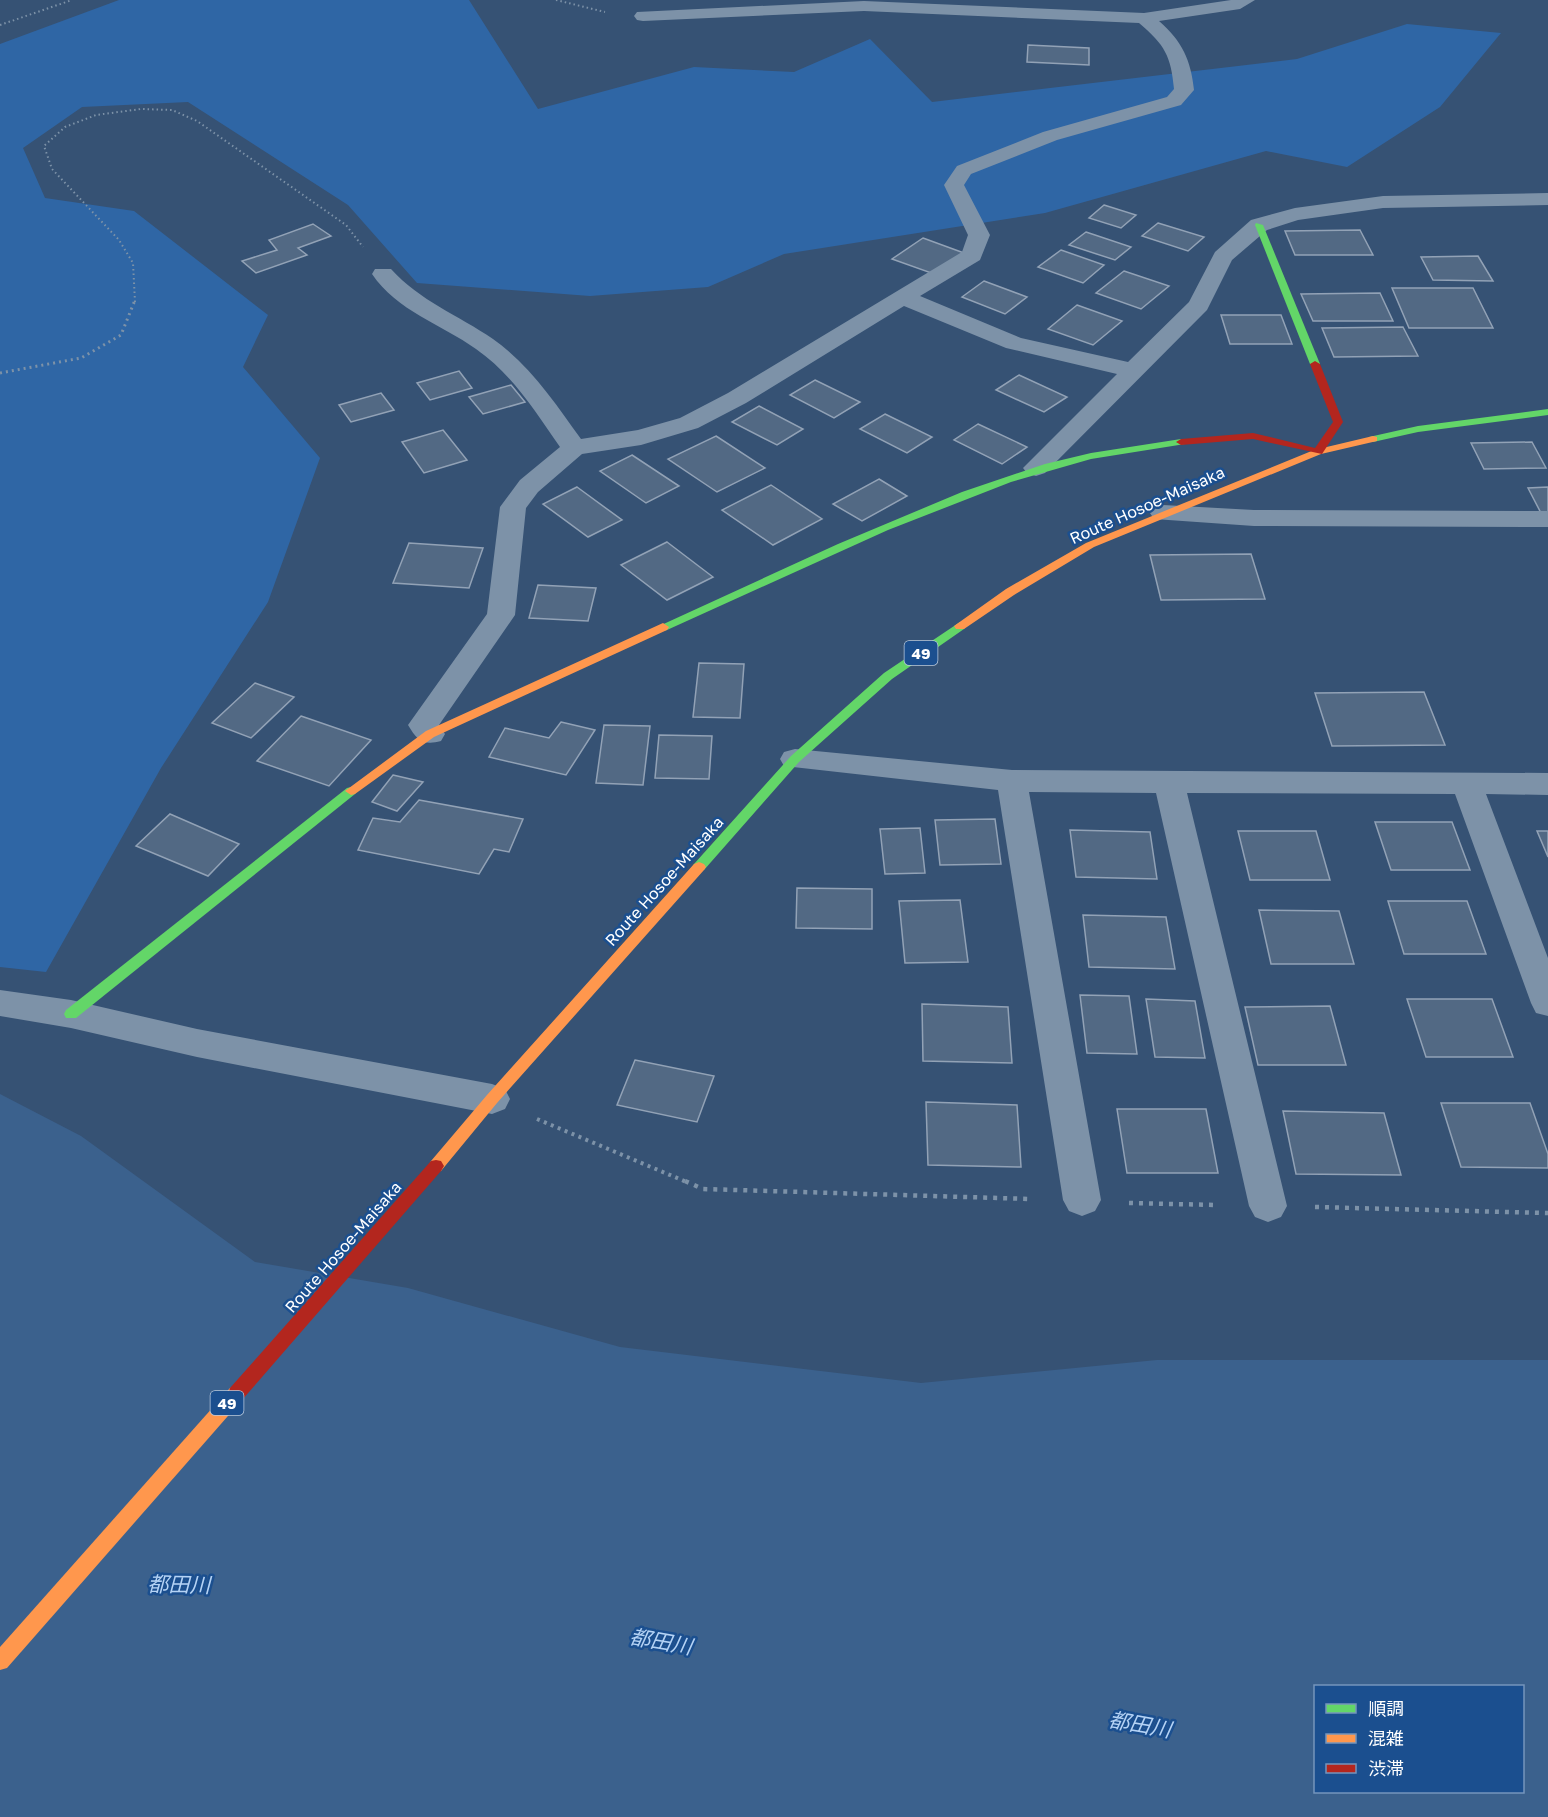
<svg xmlns="http://www.w3.org/2000/svg" width="1548" height="1817" viewBox="0 0 1548 1817" font-family="'Golos Text','Noto Sans JP',sans-serif">
	<style>
		.green { fill: #2f66a5 }
		.water { fill: #3b618d; fill-rule: evenodd }
		.building { fill: #526984; stroke: #92a2b6; stroke-width: 1.5 }
		.lines { fill: none; stroke-linecap: round; stroke-linejoin: round }
		.path-far3 { stroke: #7d92a8; stroke-width: 2; stroke-dasharray: 1.5 3; stroke-linecap: butt }
		.path-far2 { stroke: #7d92a8; stroke-width: 3; stroke-dasharray: 2 4; stroke-linecap: butt }
		.path-far1 { stroke: #7d92a8; stroke-width: 4; stroke-dasharray: 3 4.5; stroke-linecap: butt }
		.path { stroke: #7d92a8; stroke-width: 4.5; stroke-dasharray: 4 6; stroke-linecap: butt }
		.street { fill: #7d92a8; fill-rule: evenodd }
		.fast { fill: #63d668; fill-rule: evenodd }
		.slow { fill: #ff974d; fill-rule: evenodd }
		.jam { fill: #b3261e; fill-rule: evenodd }
		.labels { text-anchor: middle; dominant-baseline: central; stroke-width: 5; stroke-linejoin: round; paint-order: stroke }
		.shield { fill: #1b4f8f; stroke: #bbcadd; stroke-width: 1.5 }
		.shield-label { font-size: 15px; font-weight: bold; fill: #fff }
		.street-label { font-size: 16px; fill: #fff; stroke: #1b4f8f }
		.near-water-label { font-size: 21px; font-style: italic; fill: #b5d3f5; stroke: #1b4f8f }
	</style>
	<rect width="100%" height="100%" fill="#365274"/>
	<polygon class="green" points="119,0 469,0 538,109 694,67 794,72 870,39 932,102 1297,59 1407,24 1501,33 1440,107 1347,167 1266,151 1045,213 784,254 708,287 590,296 417,283 348,205 188,102 82,107 23,148 45,198 134,211 268,315 243,367 320,458 268,602 161,768 46,972 0,967 0,44"/>
	<path class="water" d="M0 1094 81 1136 255 1262 408 1288 620 1347 921 1383 1157 1360H1548V1817H0ZM1316 1686H1522V1792H1316Z"/>
	<g class="building">
		<polygon points="1028,45 1089,48 1089,65 1027,62"/>
		<polygon points="1104,205 1136,215 1121,228 1089,218"/>
		<polygon points="1158,223 1204,237 1188,251 1142,236"/>
		<polygon points="313,224 331,236 298,248 307,255 256,273 242,261 277,250 269,240"/>
		<polygon points="1360,230 1373,255 1295,255 1285,231"/>
		<polygon points="1086,232 1131,247 1115,260 1069,245"/>
		<polygon points="923,238 964,253 934,274 892,259"/>
		<polygon points="1061,250 1104,265 1083,283 1038,267"/>
		<polygon points="1478,256 1493,281 1433,280 1421,257"/>
		<polygon points="1124,271 1169,286 1141,309 1096,293"/>
		<polygon points="984,281 1027,297 1005,314 962,297"/>
		<polygon points="1392,288 1473,288 1493,328 1409,328"/>
		<polygon points="1380,293 1393,321 1313,321 1301,294"/>
		<polygon points="1077,305 1122,321 1093,345 1048,329"/>
		<polygon points="1221,315 1281,315 1292,344 1230,344"/>
		<polygon points="1403,327 1418,356 1334,357 1322,328"/>
		<polygon points="459,371 472,388 430,400 417,383"/>
		<polygon points="1019,375 1067,397 1044,412 996,390"/>
		<polygon points="815,380 860,402 834,418 790,395"/>
		<polygon points="511,385 525,402 483,414 469,397"/>
		<polygon points="381,393 394,410 351,422 339,405"/>
		<polygon points="759,406 803,429 777,445 732,422"/>
		<polygon points="885,414 932,437 907,453 860,429"/>
		<polygon points="978,424 1027,447 1002,464 954,440"/>
		<polygon points="443,430 467,460 424,473 402,442"/>
		<polygon points="716,436 765,468 717,492 668,459"/>
		<polygon points="1532,442 1546,468 1484,469 1471,443"/>
		<polygon points="632,455 679,486 646,503 600,471"/>
		<polygon points="879,479 907,496 862,521 833,504"/>
		<polygon points="771,485 822,519 773,545 722,510"/>
		<polygon points="577,487 622,520 588,537 543,504"/>
		<polygon points="1548,487 1548,515 1542,515 1528,488"/>
		<polygon points="667,542 713,577 667,600 621,565"/>
		<polygon points="409,543 483,548 469,588 393,583"/>
		<polygon points="1251,554 1265,599 1161,600 1150,555"/>
		<polygon points="538,585 596,588 588,621 529,618"/>
		<polygon points="699,663 744,664 740,718 693,717"/>
		<polygon points="255,683 294,697 251,738 212,723"/>
		<polygon points="1424,692 1445,745 1332,746 1315,693"/>
		<polygon points="301,716 371,740 329,786 257,761"/>
		<polygon points="561,722 595,730 566,775 489,757 505,728 549,738"/>
		<polygon points="604,725 650,726 643,785 596,783"/>
		<polygon points="659,735 712,736 709,779 655,778"/>
		<polygon points="393,775 423,782 397,811 372,802"/>
		<polygon points="419,800 523,819 509,852 494,849 479,874 358,850 373,818 400,822"/>
		<polygon points="170,814 239,844 208,876 136,846"/>
		<polygon points="995,819 1001,864 940,865 935,820"/>
		<polygon points="1375,822 1452,822 1470,870 1391,870"/>
		<polygon points="920,828 925,873 885,874 880,829"/>
		<polygon points="1070,830 1150,832 1157,879 1076,877"/>
		<polygon points="1238,831 1316,831 1330,880 1250,880"/>
		<polygon points="1537,831 1548,831 1548,857"/>
		<polygon points="797,888 872,889 872,929 796,928"/>
		<polygon points="960,900 968,962 905,963 899,901"/>
		<polygon points="1388,901 1467,901 1486,954 1404,954"/>
		<polygon points="1259,910 1339,911 1354,964 1271,964"/>
		<polygon points="1083,915 1166,917 1175,969 1089,967"/>
		<polygon points="1080,995 1129,996 1137,1054 1087,1053"/>
		<polygon points="1146,999 1195,1001 1205,1058 1155,1057"/>
		<polygon points="1407,999 1492,999 1513,1057 1426,1057"/>
		<polygon points="922,1004 1008,1007 1012,1063 923,1061"/>
		<polygon points="1330,1006 1346,1065 1258,1065 1245,1007"/>
		<polygon points="635,1060 714,1076 697,1122 617,1105"/>
		<polygon points="926,1102 1017,1105 1021,1167 928,1165"/>
		<polygon points="1441,1103 1530,1103 1548,1154 1548,1168 1461,1167"/>
		<polygon points="1117,1109 1206,1109 1218,1173 1127,1173"/>
		<polygon points="1283,1111 1384,1113 1401,1175 1296,1174"/>
	</g>
	<g class="lines">
		<g class="path-far3">
			<polyline points="556,0 605,12"/>
			<polyline points="0,25 72,0"/>
			<polyline points="135,302 133,263 119,240 52,169 44,146 65,127 96,115 141,109 172,110 197,121 346,225 363,247"/>
		</g>
		<polyline class="path-far2" points="0,373 81,358 121,335 135,300"/>
		<polyline class="path-far1" points="537,1119 689,1183"/>
		<g class="path">
			<polyline points="685,1181 703,1189 1031,1199"/>
			<polyline points="1129,1203 1217,1205"/>
			<polyline points="1315,1207 1548,1213"/>
		</g>
		<g class="street">
			<path d="M1231 0H1255L1240 9 1159 21C1182 41 1191 60 1194 90L1181 105 1057 140 971 174 964 185 990 235 980 260 920 296 1021 338 1128 362 1189 302 1215 252 1251 220 1295 208 1383 196 1548 193V205L1383 208 1298 220 1267 230 1232 260 1207 310 1045 473 1036 476 1027 473 1023 468 1117 374 1006 348 904 306 746 403 698 428 641 445 582 454 538 492 526 508 515 615 439 725 445 734 441 741C423 746 417 740 408 725L487 614 500 507 520 480 560 447C535 411 512 374 476 349 441 324 397 311 372 274L375 269H391C420 301 458 315 493 339 530 365 555 403 581 439L638 430 680 418 728 393 962 252 968 235 944 185 957 166 1043 132 1167 97 1174 89C1171 56 1165 45 1139 23L864 11 643 21 637 20 634 16 637 12 864 1 1144 13Z"/>
			<polygon points="1163,505 1254,510 1548,511 1548,527 1254,526 1154,519 1150,513 1154,507"/>
			<polygon points="795,749 1012,770 1548,773 1548,795 1486,794 1548,958 1548,1016 1536,1013 1531,1003 1455,794 1187,793 1287,1206 1281,1217 1268,1222 1255,1217 1249,1206 1156,793 1029,792 1101,1200 1095,1211 1082,1216 1069,1211 1063,1200 998,790 784,766 780,759 784,752"/>
			<polygon points="0,990 71,1000 197,1029 492,1084 505,1089 510,1099 505,1109 492,1114 197,1057 71,1028 0,1016"/>
		</g>
		<g class="fast">
			<polygon points="1256,223 1263,225 1320,364 1318,366 1310,364 1255,225"/>
			<polygon points="1548,409 1548,415 1418,432 1373,442 1368,439 1369,437 1418,426"/>
			<polygon points="1181,439 1185,440 1185,444 1091,459 1011,482 888,530 667,630 663,631 657,627 838,544 962,492 1045,464 1091,453"/>
			<polygon points="960,622 966,626 964,629 892,679 799,762 704,870 694,870 692,867 694,864 791,756 884,673"/>
			<polygon points="351,787 357,791 355,794 76,1018 66,1018 64,1014 66,1010 347,788"/>
		</g>
		<g class="slow">
			<polygon points="1373,436 1377,437 1377,441 1321,454 1094,547 1014,595 964,629 956,629 954,626 1006,589 1086,543 1314,450"/>
			<polygon points="663,623 669,627 667,630 434,737 355,794 351,795 345,791 426,731"/>
			<polygon points="699,862 704,864 706,867 704,870 497,1103 441,1171 436,1172 431,1171 428,1166 431,1161 487,1095 694,864"/>
			<polygon points="236,1386 242,1388 244,1394 242,1400 7,1668 0,1670 0,1647 230,1388"/>
		</g>
		<g class="jam">
			<polygon points="1315,361 1320,364 1343,422 1322,454 1253,439 1181,445 1176,442 1181,439 1253,433 1315,448 1333,422 1310,364"/>
			<polygon points="436,1160 441,1161 444,1166 441,1171 242,1400 236,1402 230,1400 228,1394 230,1388 431,1161"/>
		</g>
	</g>
	<g class="labels">
		<g class="shield">
			<rect x="904.5" y="641" width="33" height="24" rx="4.5"/>
			<rect x="210.5" y="1391" width="33" height="24" rx="4.5"/>
		</g>
		<g class="shield-label">
			<text x="921" y="653">49</text>
			<text x="227" y="1403">49</text>
		</g>
		<g class="street-label">
			<text transform="translate(1147 505) rotate(-24)">Route Hosoe-Maisaka</text>
			<text transform="translate(664 881) rotate(-48)">Route Hosoe-Maisaka</text>
			<text transform="translate(343 1247) rotate(-49)">Route Hosoe-Maisaka</text>
		</g>
		<g class="near-water-label">
			<text transform="translate(179 1584) rotate(1)">都田川</text>
			<text transform="translate(661 1641) rotate(10)">都田川</text>
			<text transform="translate(1140 1724) rotate(10)">都田川</text>
		</g>
	</g>
	<rect x="1314" y="1685" width="210" height="108" fill="#1b4f8f" stroke="#7695bc" stroke-width="1.5"/>
	<rect x="1326" y="1704" width="30" height="9" fill="#63d668" stroke="#7695bc" stroke-width="1.5"/>
	<text x="1368" y="1715" font-size="18" fill="#ffffff">順調</text>
	<rect x="1326" y="1734" width="30" height="9" fill="#ff974d" stroke="#7695bc" stroke-width="1.5"/>
	<text x="1368" y="1745" font-size="18" fill="#ffffff">混雑</text>
	<rect x="1326" y="1764" width="30" height="9" fill="#b3261e" stroke="#7695bc" stroke-width="1.5"/>
	<text x="1368" y="1775" font-size="18" fill="#ffffff">渋滞</text>
</svg>
